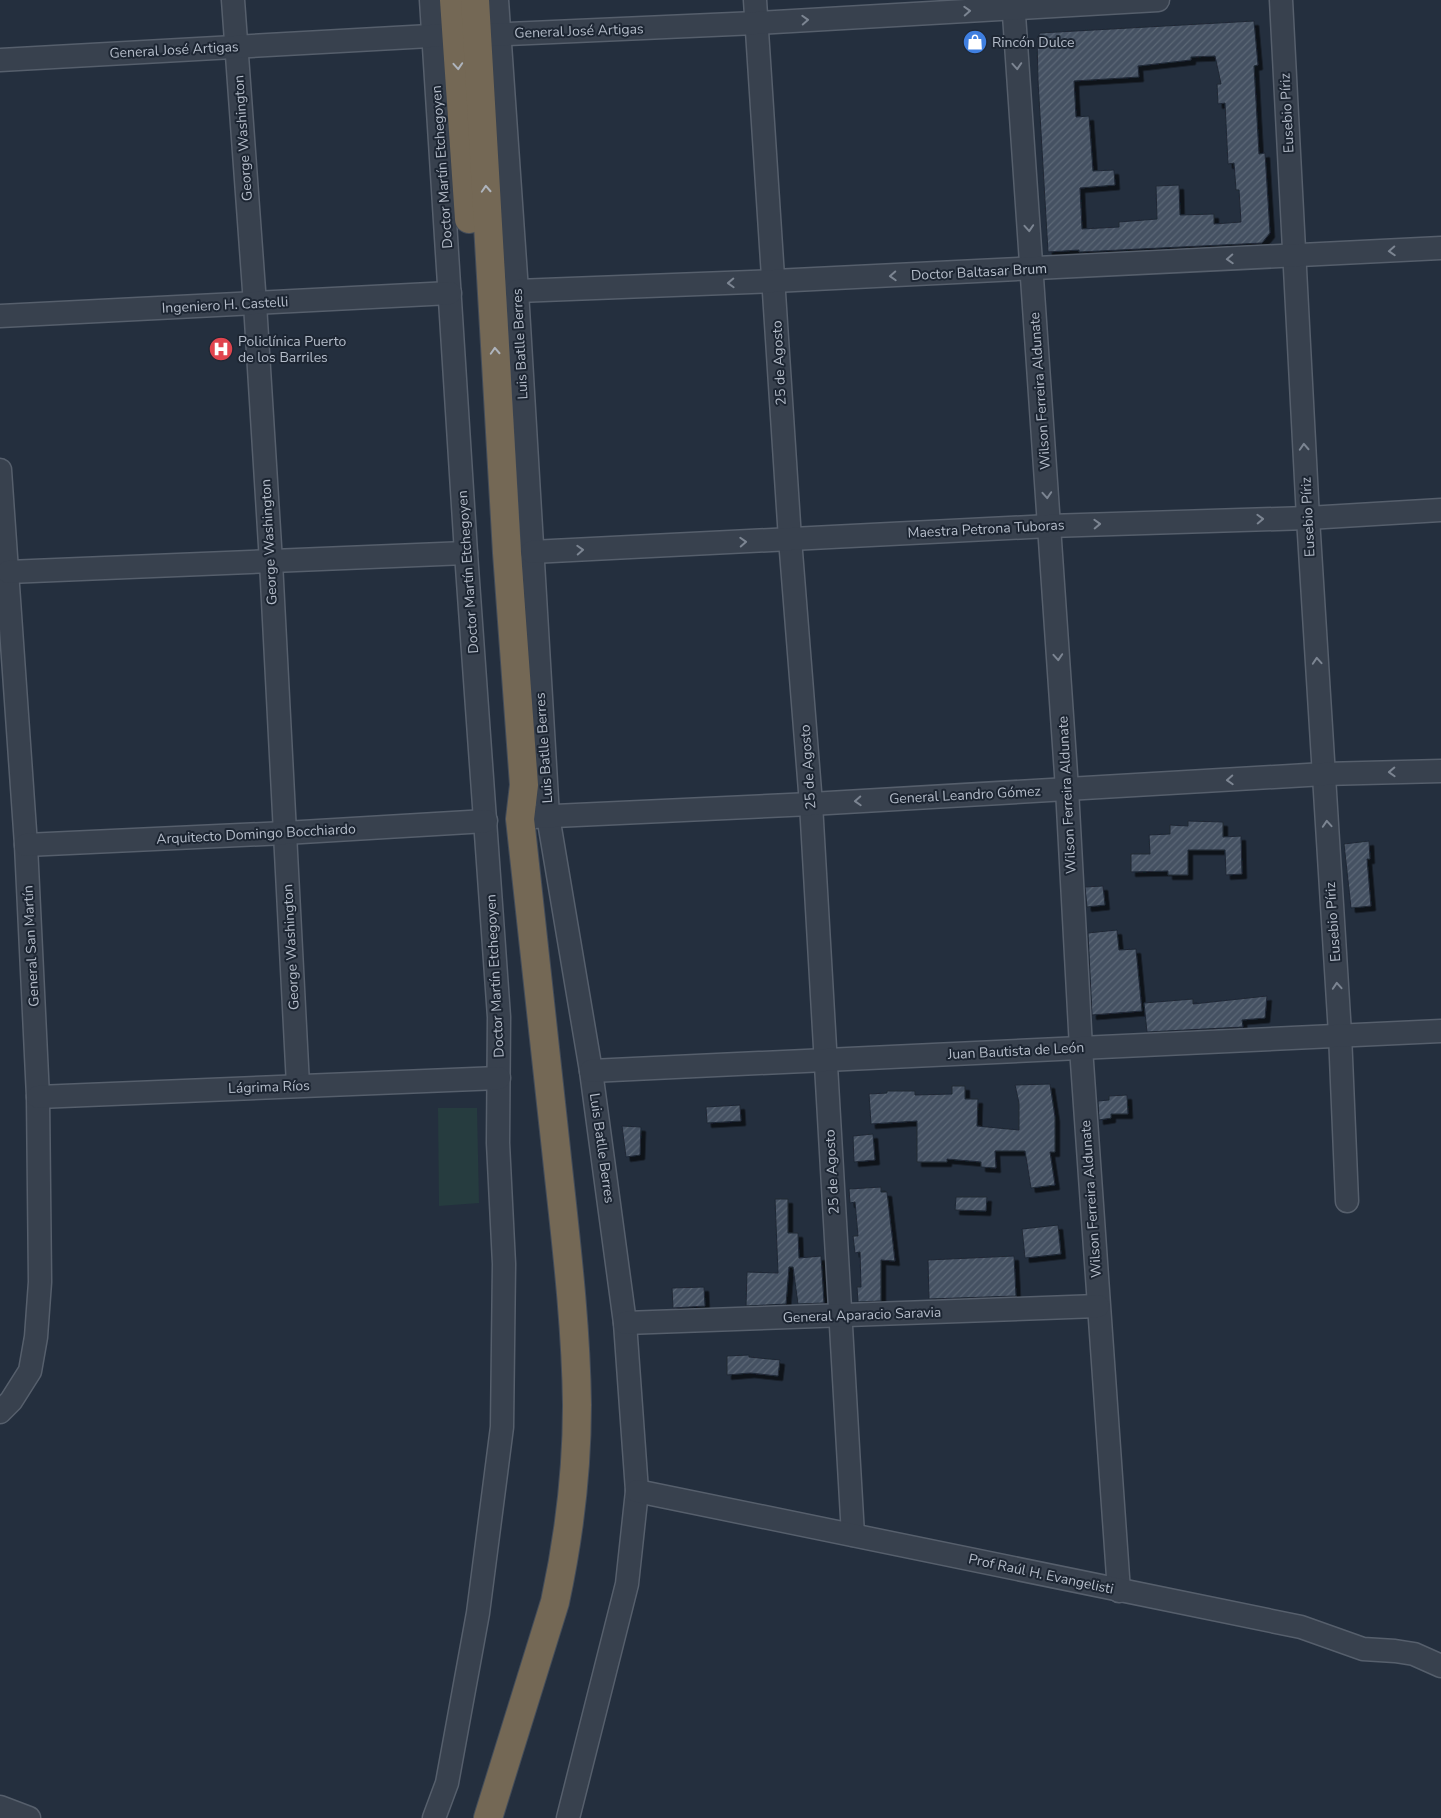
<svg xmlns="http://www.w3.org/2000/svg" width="1441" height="1818" viewBox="0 0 1441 1818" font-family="'Nunito Sans',sans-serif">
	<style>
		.green { fill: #263c3f }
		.building { fill: url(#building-hatch); stroke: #1f2835; fill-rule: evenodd; filter: url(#shadow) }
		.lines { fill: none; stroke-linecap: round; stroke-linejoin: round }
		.minor-casing { stroke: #565f6c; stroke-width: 25 }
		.highway-casing { stroke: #434c59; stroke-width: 30 }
		.minor { stroke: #38414e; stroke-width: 22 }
		.highway { stroke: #746855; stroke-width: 28 }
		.oneway { stroke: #7c8592 }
		.oneway2 { stroke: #aeb4bd }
		.labels { text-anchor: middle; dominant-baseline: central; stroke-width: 4; stroke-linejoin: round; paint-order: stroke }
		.street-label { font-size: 14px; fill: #b4bcc9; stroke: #1d2633 }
		.poi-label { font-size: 14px; fill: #b4bcc9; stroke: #1d2633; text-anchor: start }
	</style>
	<defs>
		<pattern id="building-hatch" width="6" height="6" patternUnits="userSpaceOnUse" patternTransform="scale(1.25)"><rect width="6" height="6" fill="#455162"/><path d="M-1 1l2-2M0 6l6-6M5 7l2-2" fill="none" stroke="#5d6877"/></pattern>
		<filter id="shadow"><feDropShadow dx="4.5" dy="4.5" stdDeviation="0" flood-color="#0009"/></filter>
	</defs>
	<rect width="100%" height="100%" fill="#242f3e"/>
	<polygon class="green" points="438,1108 477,1108 479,1203 439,1206"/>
	<g class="building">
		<path d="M1254 21 1258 65 1254 66 1259 154 1265 153 1270 233 1262 243 1079 252V250L1048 252 1038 81 1037 38 1040 33ZM1215 56 1221 84H1217L1218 104 1225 103 1228 164 1234 163 1236 190H1239L1241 222 1214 224V214L1180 215 1179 185 1156 186 1157 219 1119 222V227L1082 229 1080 188 1115 185 1114 170 1093 171 1089 116 1076 117 1074 81 1139 77 1138 66 1191 60V57Z"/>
		<polygon points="1188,821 1223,822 1223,837 1241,836 1242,874 1226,875 1225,850 1188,850 1188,875 1168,875 1168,871 1131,872 1131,854 1150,854 1149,835 1170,834 1170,825 1188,826"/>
		<polygon points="1369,841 1370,859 1367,859 1371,906 1351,908 1344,844"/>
		<polygon points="1103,886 1105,905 1087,907 1085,887"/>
		<polygon points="1117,930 1119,950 1136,949 1142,1011 1092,1015 1088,933"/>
		<polygon points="1267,996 1265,1018 1242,1020 1243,1027 1147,1032 1144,1003 1193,999 1193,1004"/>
		<polygon points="1050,1084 1055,1117 1055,1152 1050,1152 1055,1185 1031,1188 1025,1151 995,1151 996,1168 981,1167 981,1162 947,1159 947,1162 917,1162 917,1121 871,1124 869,1094 887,1093 887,1091 915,1091 915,1095 952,1094 952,1086 965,1086 965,1099 978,1099 977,1126 1019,1130 1019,1103 1015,1085"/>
		<polygon points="1127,1095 1128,1114 1111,1114 1111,1118 1099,1120 1098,1101 1109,1100 1109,1096"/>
		<polygon points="740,1105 741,1121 707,1123 706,1107"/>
		<polygon points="622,1126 641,1127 640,1155 626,1157"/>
		<polygon points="873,1134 875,1160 854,1162 853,1136"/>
		<polygon points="881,1187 881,1192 887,1192 895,1261 881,1260 881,1301 858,1302 857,1287 861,1287 860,1252 855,1253 853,1236 858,1236 855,1202 850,1203 849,1189"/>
		<polygon points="956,1197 987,1197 986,1211 955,1210"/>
		<polygon points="775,1199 788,1199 788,1233 798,1233 799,1258 821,1256 824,1303 798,1304 793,1267 789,1267 786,1304 746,1306 747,1272 778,1273"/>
		<polygon points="1058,1225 1061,1254 1025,1258 1022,1229"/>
		<polygon points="1014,1256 1016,1296 929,1299 928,1260"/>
		<polygon points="704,1287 705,1306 673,1308 672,1288"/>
		<polygon points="749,1355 749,1357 780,1360 778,1376 750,1373 727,1375 727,1356"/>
	</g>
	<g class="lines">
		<g class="minor-casing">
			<g id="minor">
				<polyline points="233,0 255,304 271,562 298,1085"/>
				<polyline points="431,0 466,553 499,1017 498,1143 504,1264 502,1427 478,1613 447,1783 434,1818"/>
				<polyline points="497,0 517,291 548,816 591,1071 625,1323 637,1491 627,1584 568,1818"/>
				<polyline points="755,0 790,539 811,804 853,1535"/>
				<polyline points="1013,0 1067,789 1081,1048 1119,1591"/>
				<polyline points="1281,0 1308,518 1340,1034 1347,1201"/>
				<polyline points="485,35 756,23 1158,0"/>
				<polyline points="0,60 448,35"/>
				<polyline points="517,291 774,281 1441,248"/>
				<polyline points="0,316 450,293"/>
				<polyline points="0,470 26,845 38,1097 40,1282 36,1337 30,1371 11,1401 0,1412"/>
				<polyline points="532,552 1049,526 1308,518 1441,510"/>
				<polyline points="8,572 466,553"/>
				<polyline points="533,817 811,804 1324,774 1441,771"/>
				<polyline points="26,845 285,833 486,821"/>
				<polyline points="591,1071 1441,1031"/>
				<polyline points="38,1097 499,1078"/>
				<polyline points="625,1323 1098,1306"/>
				<polyline points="637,1491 1301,1627 1363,1649 1395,1651 1414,1654 1441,1666"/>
				<polyline points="0,1807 29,1818"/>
			</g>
		</g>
		<g class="highway-casing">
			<g id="highway">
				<polyline points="454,0 469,219"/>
				<path d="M475 0 507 553 524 785 520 819C532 929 544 1039 556 1149 565 1234 576 1320 577 1405 577 1472 569 1537 555 1602L488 1818"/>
			</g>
		</g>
		<use href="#minor" class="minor"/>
		<use href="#highway" class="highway"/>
	</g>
	<defs><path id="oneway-chevron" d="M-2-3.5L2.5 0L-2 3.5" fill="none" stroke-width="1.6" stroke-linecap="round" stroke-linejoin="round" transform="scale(1.25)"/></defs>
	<g class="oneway">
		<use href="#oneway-chevron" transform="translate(967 11) rotate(-3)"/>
		<use href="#oneway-chevron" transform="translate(805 20) rotate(-3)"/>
		<use href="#oneway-chevron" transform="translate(1017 66) rotate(86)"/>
		<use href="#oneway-chevron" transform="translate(1029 228) rotate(86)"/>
		<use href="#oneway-chevron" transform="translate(1392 251) rotate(177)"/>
		<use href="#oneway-chevron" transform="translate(1230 259) rotate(177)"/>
		<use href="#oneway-chevron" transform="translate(893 276) rotate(177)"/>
		<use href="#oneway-chevron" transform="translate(731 283) rotate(178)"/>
		<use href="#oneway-chevron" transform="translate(1304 447) rotate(-93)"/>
		<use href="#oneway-chevron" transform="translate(1047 495) rotate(86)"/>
		<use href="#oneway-chevron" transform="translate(1260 519) rotate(-2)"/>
		<use href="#oneway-chevron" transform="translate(1097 524) rotate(-2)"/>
		<use href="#oneway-chevron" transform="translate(743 542) rotate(-3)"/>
		<use href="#oneway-chevron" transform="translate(580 550) rotate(-3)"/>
		<use href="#oneway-chevron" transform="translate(1058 657) rotate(86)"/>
		<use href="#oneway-chevron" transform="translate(1317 661) rotate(-94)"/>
		<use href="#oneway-chevron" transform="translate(1392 772) rotate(178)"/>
		<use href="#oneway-chevron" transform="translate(1230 780) rotate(177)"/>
		<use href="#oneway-chevron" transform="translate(858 801) rotate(177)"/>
		<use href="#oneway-chevron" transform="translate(1327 824) rotate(-94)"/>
		<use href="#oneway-chevron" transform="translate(1337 986) rotate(-94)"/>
	</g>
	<g class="oneway2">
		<use href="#oneway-chevron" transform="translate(458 66) rotate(86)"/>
		<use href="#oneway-chevron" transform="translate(486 189) rotate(-93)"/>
		<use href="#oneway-chevron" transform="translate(495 351) rotate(-93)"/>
	</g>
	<defs>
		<g id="shop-disc" transform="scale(1.25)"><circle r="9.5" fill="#3f7fe0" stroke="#1d2633"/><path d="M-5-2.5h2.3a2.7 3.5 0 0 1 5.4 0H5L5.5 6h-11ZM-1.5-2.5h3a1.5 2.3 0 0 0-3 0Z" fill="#fff"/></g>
		<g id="hospital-disc" transform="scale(1.25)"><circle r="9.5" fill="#e0444e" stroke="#1d2633"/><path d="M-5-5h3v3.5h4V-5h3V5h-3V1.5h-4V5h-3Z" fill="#fff"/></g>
	</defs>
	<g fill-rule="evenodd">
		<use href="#shop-disc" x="975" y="42"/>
		<use href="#hospital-disc" x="221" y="349"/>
	</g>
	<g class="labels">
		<g class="street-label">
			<text transform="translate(579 31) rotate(-2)">General José Artigas</text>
			<text transform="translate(174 50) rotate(-3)">General José Artigas</text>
			<text transform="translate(1287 113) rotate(-93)">Eusebio Píriz</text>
			<text transform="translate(243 138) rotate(-94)">George Washington</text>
			<text transform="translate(442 167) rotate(-94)">Doctor Martín Etchegoyen</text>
			<text transform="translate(979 272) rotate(-3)">Doctor Baltasar Brum</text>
			<text transform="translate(225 305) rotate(-3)">Ingeniero H. Castelli</text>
			<text transform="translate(520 344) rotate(-93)">Luis Batlle Berres</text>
			<text transform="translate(779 363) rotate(-93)">25 de Agosto</text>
			<text transform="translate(1040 391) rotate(-94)">Wilson Ferreira Aldunate</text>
			<text transform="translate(1308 517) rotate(-93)">Eusebio Píriz</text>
			<text transform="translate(986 529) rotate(-3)">Maestra Petrona Tuboras</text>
			<text transform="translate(269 542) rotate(-93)">George Washington</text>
			<text transform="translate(468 572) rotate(-94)">Doctor Martín Etchegoyen</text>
			<text transform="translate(544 748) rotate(-94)">Luis Batlle Berres</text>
			<text transform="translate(808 767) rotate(-94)">25 de Agosto</text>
			<text transform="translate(965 795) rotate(-3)">General Leandro Gómez</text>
			<text transform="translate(1067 795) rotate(-93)">Wilson Ferreira Aldunate</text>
			<text transform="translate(256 834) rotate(-3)">Arquitecto Domingo Bocchiardo</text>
			<text transform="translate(1333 922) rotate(-94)">Eusebio Píriz</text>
			<text transform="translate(31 946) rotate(-93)">General San Martín</text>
			<text transform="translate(291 947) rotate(-93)">George Washington</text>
			<text transform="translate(495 976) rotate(-93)">Doctor Martín Etchegoyen</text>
			<text transform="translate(1016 1051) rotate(-3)">Juan Bautista de León</text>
			<text transform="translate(269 1087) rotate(-2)">Lágrima Ríos</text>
			<text transform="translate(602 1148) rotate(82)">Luis Batlle Berres</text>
			<text transform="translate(832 1172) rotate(-93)">25 de Agosto</text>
			<text transform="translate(1091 1199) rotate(-94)">Wilson Ferreira Aldunate</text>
			<text transform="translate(862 1315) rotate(-2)">General Aparacio Saravia</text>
			<text transform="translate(1041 1574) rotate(12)">Prof Raúl H. Evangelisti</text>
		</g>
		<g class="poi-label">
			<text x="992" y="42">Rincón Dulce</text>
			<text x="238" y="341">Policlínica Puerto<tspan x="238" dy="16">de los Barriles</tspan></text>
		</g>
	</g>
</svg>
